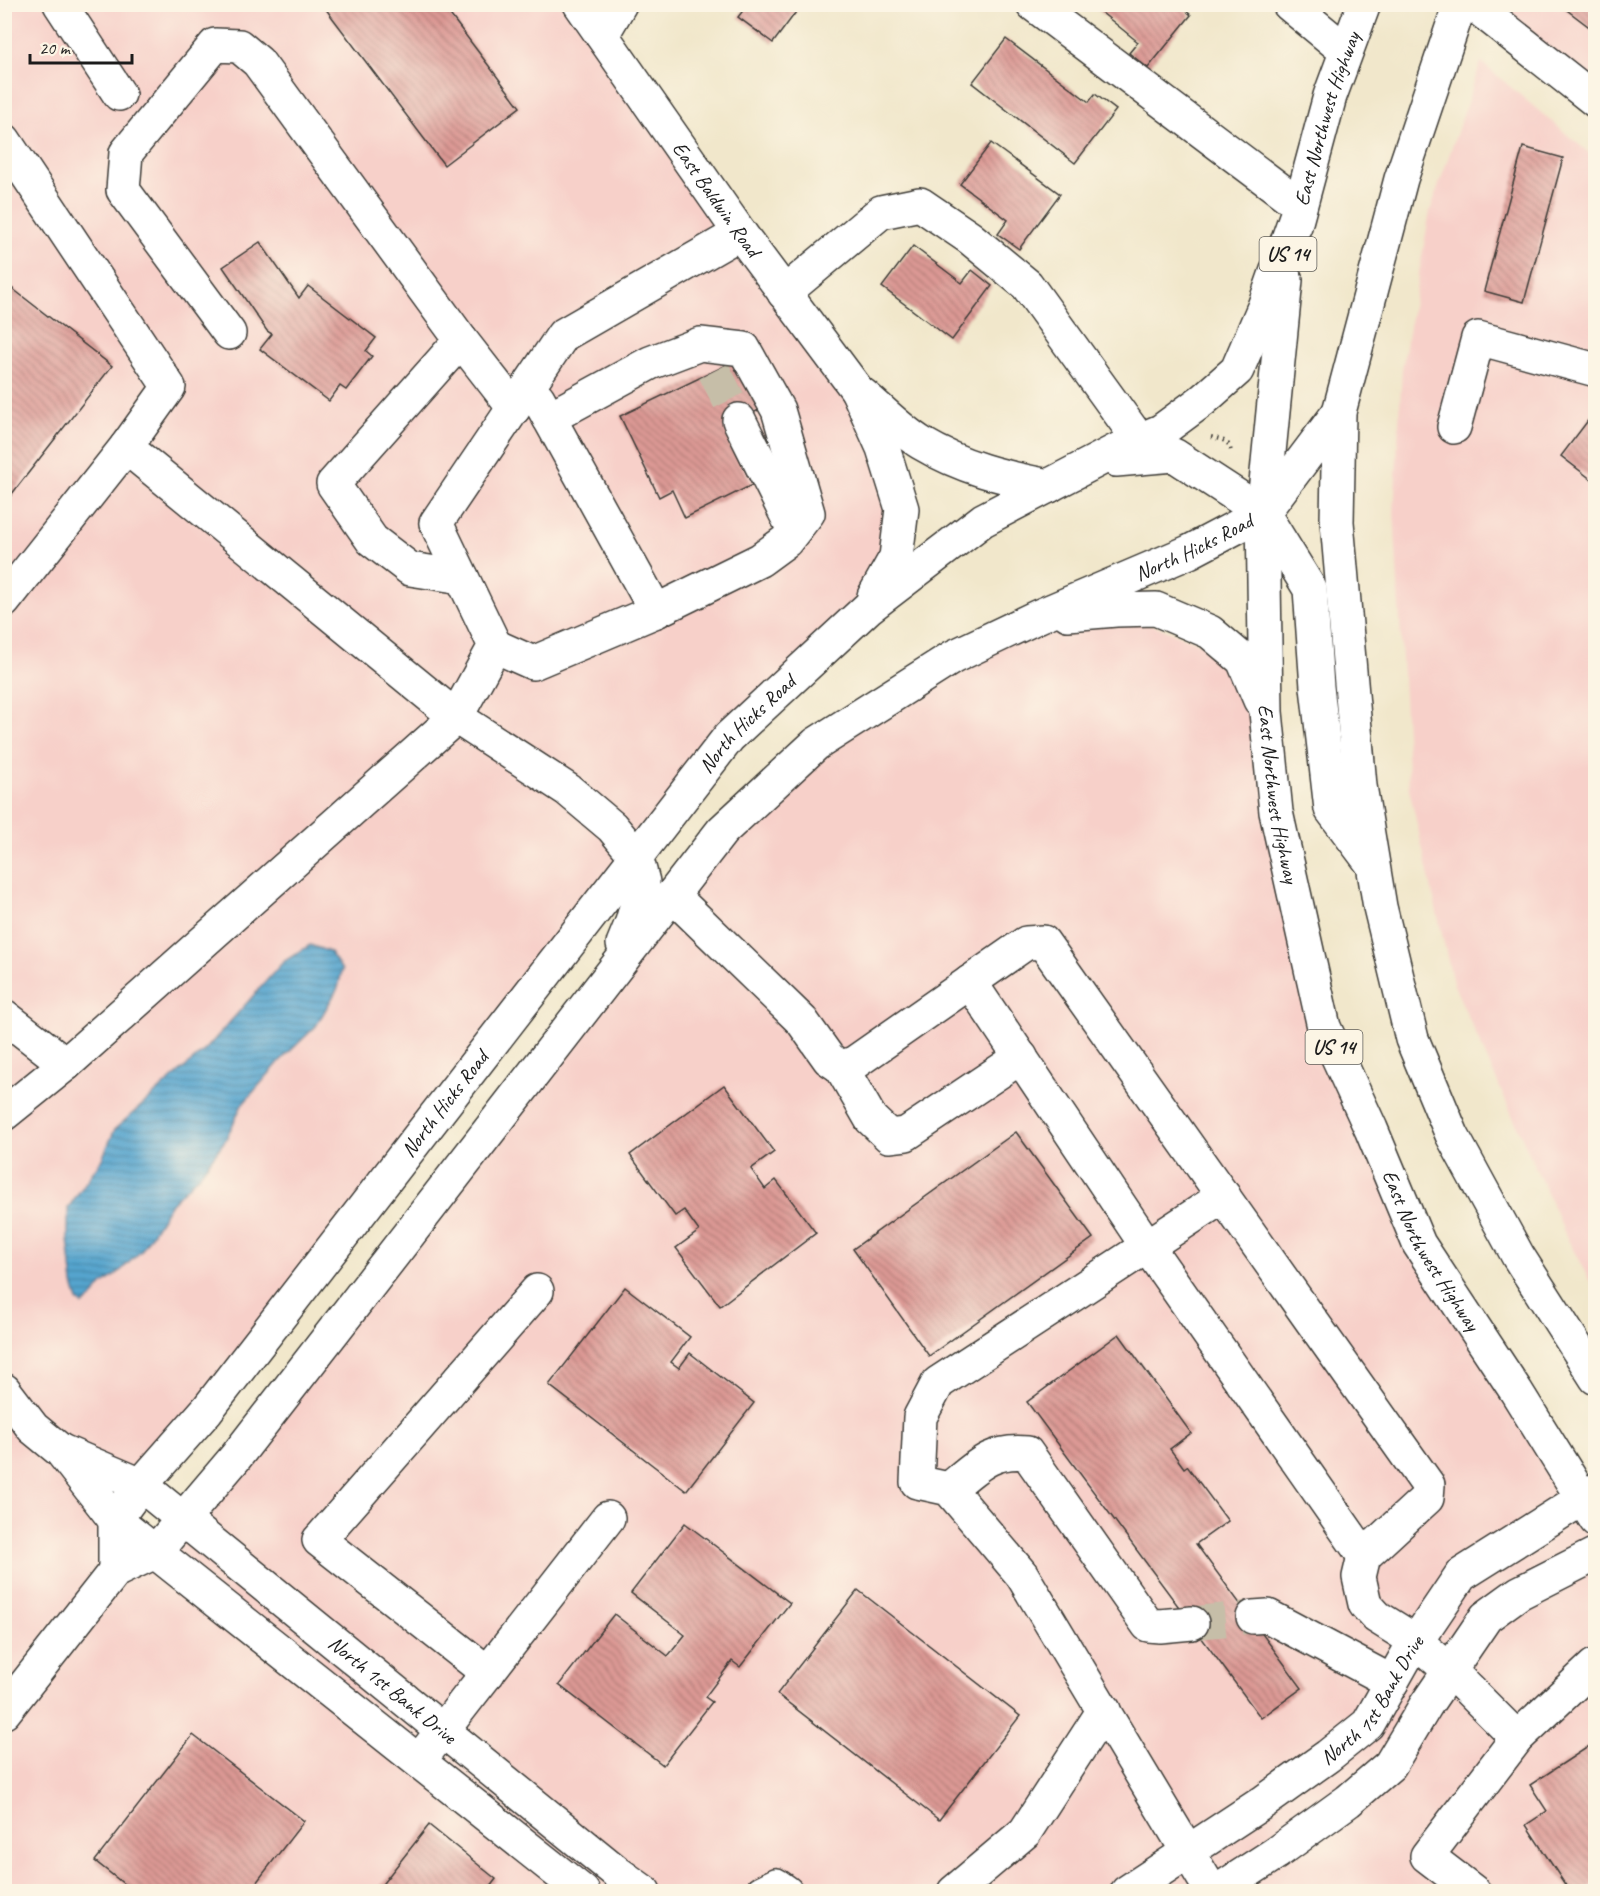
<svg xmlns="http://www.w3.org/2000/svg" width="1600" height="1896" viewBox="0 0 1600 1896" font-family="Caveat,sans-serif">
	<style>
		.built { fill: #f7d0c9 }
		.water { fill: url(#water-rules); stroke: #386075; stroke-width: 1.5 }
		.building { fill: url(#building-back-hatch) }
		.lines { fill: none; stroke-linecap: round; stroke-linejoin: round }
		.minor-tunnel { stroke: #c6bea8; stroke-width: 33; stroke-dasharray: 33 16; stroke-linecap: butt }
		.minor-casing { stroke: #3c3a36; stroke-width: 36 }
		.major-casing { stroke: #3c3a36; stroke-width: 36 }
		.path { stroke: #3c3a36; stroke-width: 4; stroke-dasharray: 1.5 4.5; stroke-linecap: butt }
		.minor { stroke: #fff; stroke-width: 33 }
		.major { stroke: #fff; stroke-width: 33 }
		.labels { text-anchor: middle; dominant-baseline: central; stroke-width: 4.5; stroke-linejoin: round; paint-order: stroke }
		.shield { fill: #fcf5e5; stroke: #5f5d58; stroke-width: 1.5 }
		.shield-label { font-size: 20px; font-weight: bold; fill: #1c1c1c }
		.street-label { font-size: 21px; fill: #1c1c1c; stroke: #fcf5e5 }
	</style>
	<defs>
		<pattern id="water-rules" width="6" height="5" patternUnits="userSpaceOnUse" patternTransform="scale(1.5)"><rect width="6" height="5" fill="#54a4ce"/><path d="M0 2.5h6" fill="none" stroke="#4585a6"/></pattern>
		<pattern id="building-back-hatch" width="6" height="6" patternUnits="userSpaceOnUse" patternTransform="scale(1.5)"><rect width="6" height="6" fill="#dc9994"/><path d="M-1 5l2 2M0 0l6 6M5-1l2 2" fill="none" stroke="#b27c78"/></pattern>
	</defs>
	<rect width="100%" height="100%" fill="#fcf5e5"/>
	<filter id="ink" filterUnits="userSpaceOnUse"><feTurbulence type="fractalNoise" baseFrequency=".0167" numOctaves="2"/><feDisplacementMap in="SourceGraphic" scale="12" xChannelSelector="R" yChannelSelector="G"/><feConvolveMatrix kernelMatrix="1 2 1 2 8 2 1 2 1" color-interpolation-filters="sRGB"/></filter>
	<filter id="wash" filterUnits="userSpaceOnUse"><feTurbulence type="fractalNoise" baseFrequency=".008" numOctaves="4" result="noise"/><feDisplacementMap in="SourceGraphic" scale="24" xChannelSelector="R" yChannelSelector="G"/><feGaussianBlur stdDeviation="1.35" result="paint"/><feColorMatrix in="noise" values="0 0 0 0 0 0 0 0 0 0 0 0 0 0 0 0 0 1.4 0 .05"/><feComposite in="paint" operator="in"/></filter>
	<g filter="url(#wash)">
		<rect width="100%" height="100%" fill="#f1e7cb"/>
		<g class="built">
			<polygon points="5,5 580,5 883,448 896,557 729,737 115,1520 155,1552 722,831 816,744 1039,616 1116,610 1243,661 1276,812 1371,1129 1595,1520 1595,1891 5,1892"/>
			<polygon points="1473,5 1595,5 1595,101"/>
			<polygon points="1481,62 1595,158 1595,1291 1567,1238 1453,983 1409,789 1394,511 1402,369 1430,211"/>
		</g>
		<polygon class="water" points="310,945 330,952 342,970 338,988 316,1026 280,1061 242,1105 226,1139 200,1174 171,1203 141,1251 117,1274 102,1285 91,1299 83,1305 78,1301 73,1284 68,1239 68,1208 102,1159 115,1129 207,1048 283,962"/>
		<g id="blocks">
			<g class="building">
				<polygon points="322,4 442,4 520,107 444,165"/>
				<polygon points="748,4 802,4 773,43 738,17"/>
				<polygon points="1091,4 1178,4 1191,15 1148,68 1129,53 1138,42"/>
				<polygon points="1559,4 1596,4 1596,25 1592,29"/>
				<polygon points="1006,39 1089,102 1095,94 1116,110 1075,163 972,83"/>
				<polygon points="991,143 1060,194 1019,249 998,234 1008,220 960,184"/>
				<polygon points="1523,147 1563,158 1524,302 1484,291"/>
				<polygon points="260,242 299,298 308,286 376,338 366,351 372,356 346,390 340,386 329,401 260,349 272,334 267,331 223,267"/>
				<polygon points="913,246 962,283 972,270 992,286 952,340 882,287"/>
				<polygon points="4,282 112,366 4,504"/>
				<polygon points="741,358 765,407 724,427 752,485 685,518 672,490 659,497 620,416"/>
				<polygon points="1596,410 1596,483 1561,456"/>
				<polygon points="724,1085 774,1152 751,1169 765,1189 776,1180 816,1233 720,1306 676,1248 699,1231 684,1210 675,1216 630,1155"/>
				<polygon points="1016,1132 1093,1238 929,1356 853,1249"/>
				<polygon points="625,1287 690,1337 671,1362 679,1368 690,1353 754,1403 686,1491 549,1385"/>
				<polygon points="1119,1334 1191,1433 1170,1449 1184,1468 1187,1466 1228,1521 1196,1544 1302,1688 1261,1718 1027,1402"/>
				<polygon points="685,1523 790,1603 740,1667 732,1661 705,1697 712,1702 663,1765 559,1685 614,1614 668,1656 685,1635 631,1593"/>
				<polygon points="858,1590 1020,1716 939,1820 777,1694"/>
				<polygon points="193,1735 304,1821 249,1892 134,1892 95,1861"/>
				<polygon points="1594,1743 1596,1745 1596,1882 1582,1892 1570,1892 1526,1825 1547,1811 1530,1785"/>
				<polygon points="429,1825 496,1879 486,1892 376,1892"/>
			</g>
		</g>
	</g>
	<g filter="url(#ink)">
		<use href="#blocks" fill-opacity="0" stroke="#3c3a36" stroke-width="1.5"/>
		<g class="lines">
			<g class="minor-tunnel">
				<polyline points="714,371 739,420"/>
				<polyline points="1192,1623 1253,1617"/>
			</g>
			<g class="minor-casing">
				<g id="minor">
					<polyline points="60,4 119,94"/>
					<path id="s1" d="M580 4 740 233 857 390"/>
					<polyline points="1033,4 1300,205"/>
					<polyline points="1289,4 1346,51"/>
					<polyline points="1473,4 1596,101"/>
					<polyline points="602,35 620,4"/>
					<polyline points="4,140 169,387 126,447 456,717 568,790 612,827 636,856"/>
					<polyline points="784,293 881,212 920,204 970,238 1027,285 1139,440"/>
					<polyline points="229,333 123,190 126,153 215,45 239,46 258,62 461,340 514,408"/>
					<polyline points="461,340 333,484 372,540 410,569 462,577"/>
					<polyline points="549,418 650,363 700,344 744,349 778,410 808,513 786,541 760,560 656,611"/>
					<polyline points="739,420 794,530"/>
					<polyline points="1454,427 1478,338 1596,370"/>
					<polyline points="4,601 126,447"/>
					<polyline points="495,646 533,663 656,611 538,398"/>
					<polyline points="672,895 802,1021 829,1059 841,1067 854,1063 1026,943 1043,942 1428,1485 1427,1498 1364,1556 1359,1577 1365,1604 1377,1617 1417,1642 1449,1670 1517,1738"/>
					<polyline points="970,982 1147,1246 1364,1556"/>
					<polyline points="4,1016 66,1064"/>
					<polyline points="841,1067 871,1119 889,1136 906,1134 1021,1057"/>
					<polyline points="4,1114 66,1064 456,717 495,646 436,523 563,335 740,233"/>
					<polyline points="4,1390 33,1428 61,1451 115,1520 583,1892"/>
					<path id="s2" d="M64 1452 141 1485 619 1874 644 1892"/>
					<path d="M949 1489C976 1467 991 1449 1027 1453L1148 1625 1160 1626 1192 1623"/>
					<polyline points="1253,1617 1268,1616 1392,1682"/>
					<polyline points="488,1673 319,1540 537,1291"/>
					<polyline points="429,1748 608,1518"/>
					<polyline points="762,1892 776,1885 786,1892"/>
					<polyline points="954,1892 1025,1832 1104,1710"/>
					<path id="s3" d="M1127 1892 1265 1801 1328 1756 1368 1724 1407 1655 1461 1575 1596 1490"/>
					<polyline points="1212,1892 1022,1575 949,1489 917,1482 920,1417 938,1383 1224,1196"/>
					<polyline points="1216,1892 1276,1853 1348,1801 1390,1765 1426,1705 1486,1617 1519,1593 1596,1554"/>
					<polyline points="1474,1892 1427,1856 1517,1738 1594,1666 1596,1669"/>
				</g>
			</g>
			<g class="major-casing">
				<g id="major">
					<polyline points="1460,4 1401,179 1339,412 1337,522 1360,786 1380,907 1412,1039 1452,1135 1518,1256 1596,1378"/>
					<path id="s4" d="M1295 226 1330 96 1364 4"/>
					<path id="s5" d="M1286 280 1263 513 1266 712 1276 812 1324 1027 1371 1129 1419 1244 1516 1391 1596 1520"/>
					<polyline points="857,390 883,448 902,509 896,557 874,596"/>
					<path d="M863 395C882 411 900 430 921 443 963 468 1002 477 1049 486"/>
					<polyline points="1116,460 1174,455 1263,513 1310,589 1317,687 1331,809 1370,861"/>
					<polyline points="1068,614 1116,610 1156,609 1210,632 1243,660 1260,700"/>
					<polyline points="623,944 632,922 643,882 636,856"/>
					<path id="s6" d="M115 1571V1520L141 1485 207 1410 729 737 868 608 983 520 1127 445 1161 431 1203 400 1237 370 1264 307 1300 205"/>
					<path id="s7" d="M4 1712 115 1571 155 1552 235 1458 722 831 816 744 953 657 1039 616 1189 552 1263 513 1339 412"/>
				</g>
			</g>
			<path class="path" d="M1211 437C1222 440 1230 440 1231 453"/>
			<use href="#minor" class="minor"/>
			<use href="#major" class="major"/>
		</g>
	</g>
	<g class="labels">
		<g class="shield">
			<rect x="1259.5" y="237" width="57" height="34" rx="4.5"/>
			<rect x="1305.5" y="1030" width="57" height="34" rx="4.5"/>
		</g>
		<g class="shield-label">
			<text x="1288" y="254">US 14</text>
			<text x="1334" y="1047">US 14</text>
		</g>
		<g class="street-label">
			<text stroke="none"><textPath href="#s4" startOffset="112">East Northwest Highway</textPath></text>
			<text stroke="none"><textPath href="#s1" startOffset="238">East Baldwin Road</textPath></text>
			<text stroke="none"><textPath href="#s7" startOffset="1696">North Hicks Road</textPath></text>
			<text stroke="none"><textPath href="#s6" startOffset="1068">North Hicks Road</textPath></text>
			<text stroke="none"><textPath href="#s5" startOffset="516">East Northwest Highway</textPath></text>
			<text stroke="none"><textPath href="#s6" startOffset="582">North Hicks Road</textPath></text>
			<text stroke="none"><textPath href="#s5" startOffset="1002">East Northwest Highway</textPath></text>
			<text stroke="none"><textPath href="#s2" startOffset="408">North 1st Bank Drive</textPath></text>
			<text stroke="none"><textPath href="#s3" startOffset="315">North 1st Bank Drive</textPath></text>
		</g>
	</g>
	<rect width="1600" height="1896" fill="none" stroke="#fcf5e5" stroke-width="24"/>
	<path d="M30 54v9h102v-9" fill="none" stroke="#1c1c1c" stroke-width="3"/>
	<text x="39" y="54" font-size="18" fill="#1c1c1c" stroke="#fcf5e5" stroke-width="4.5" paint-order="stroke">20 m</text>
</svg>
